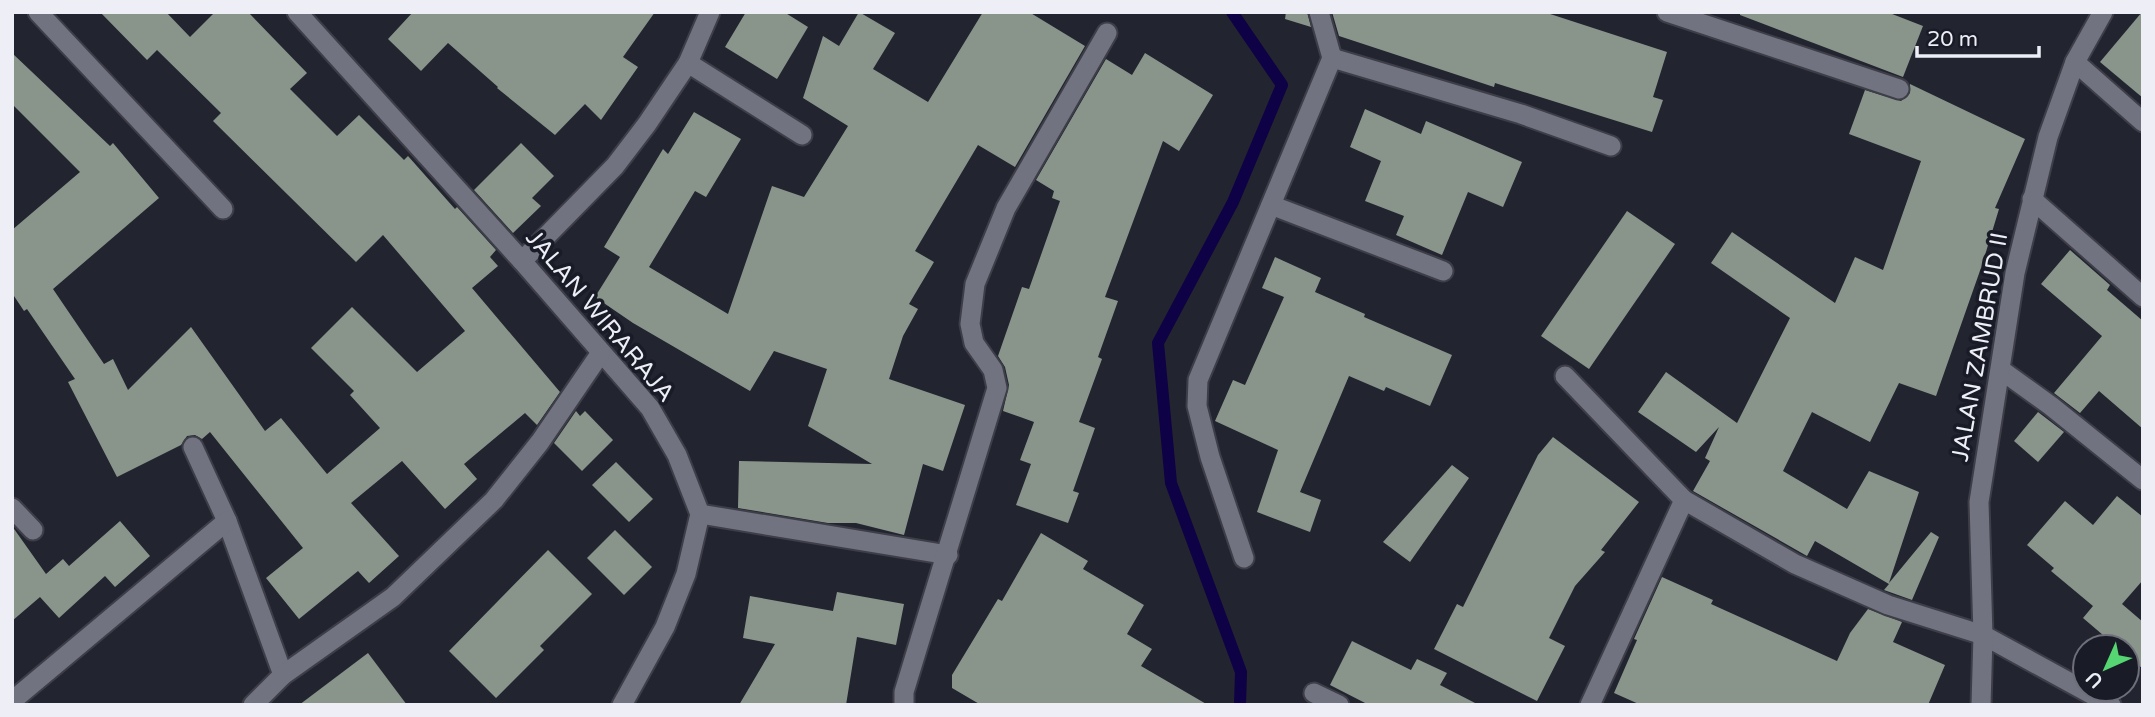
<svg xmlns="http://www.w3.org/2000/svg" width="2155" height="717" viewBox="0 0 2155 717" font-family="'Varela Round',sans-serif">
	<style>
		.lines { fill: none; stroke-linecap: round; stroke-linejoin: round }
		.stream { stroke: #0f0145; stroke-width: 12 }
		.building { fill: #89958a }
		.minor-casing { stroke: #3e3e48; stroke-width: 23 }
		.minor { stroke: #717381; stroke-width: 19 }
		.labels { text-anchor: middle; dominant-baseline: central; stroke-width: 7; stroke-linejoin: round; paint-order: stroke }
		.street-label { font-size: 24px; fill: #edeef6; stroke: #191b26 }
	</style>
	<rect width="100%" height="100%" fill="#222430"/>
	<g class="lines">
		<polyline class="stream" points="1232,12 1282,85 1233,202 1158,343 1171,483 1241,672 1240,705"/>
	</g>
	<g class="building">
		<polygon points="100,12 166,12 190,37 215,12 248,12 307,73 290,89 337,136 359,115 404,160 408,156 455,209 457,207 496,250 490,257 498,266 472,288 560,392 537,425 525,413 464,464 477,479 445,509 402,461 351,503 399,556 369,583 358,571 299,619 266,578 303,548 210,432 202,439 195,435 187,436 181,445 117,477 68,382 75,379 27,309 24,311 12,293 12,230 80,172 12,104 12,53 110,146 113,143 159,198 53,289 104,364 113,359 128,390 191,327 265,431 281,418 327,474 380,428 350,395 354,391 311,348 352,307 417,372 465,331 383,235 356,262 213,121 221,113 157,50 147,60"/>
		<polygon points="413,12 655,12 623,57 638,67 601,120 585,104 555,135 497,88 498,87 448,43 421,71 388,39"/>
		<polygon points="746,12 784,12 808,27 777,79 725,47"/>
		<polygon points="859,12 895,33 873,69 928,102 983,12 1029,12 1085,46 1015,167 978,145 915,251 934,262 909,304 918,309 903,336 889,379 965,405 943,471 923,464 904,535 856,523 828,523 738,508 739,461 872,464 808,426 827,369 774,351 750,391 633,323 595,297 620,257 604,247 663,149 668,154 694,112 741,139 706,197 695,191 649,267 728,314 772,186 804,197 848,126 803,98 823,36 839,46"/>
		<polygon points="1286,12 1307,12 1311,27 1285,19"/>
		<polygon points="1332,12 1544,12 1667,52 1653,97 1663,100 1652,132 1495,83 1494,87 1339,36"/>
		<polygon points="1740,12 1887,12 1923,26 1903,77 1740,15"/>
		<polygon points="2142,12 2143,12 2143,98 2100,62"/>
		<polygon points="1145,53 1213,95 1179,151 1163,141 1105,297 1118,301 1098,357 1102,359 1079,422 1095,428 1073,491 1079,493 1068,523 1016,505 1031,464 1020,460 1034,422 1003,411 1009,385 1005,367 998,356 1022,287 1029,289 1060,201 1052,198 1054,191 1036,180 1106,59 1132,75"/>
		<polygon points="1910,84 2025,139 1995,208 1999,209 1982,265 1936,396 1899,383 1870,442 1812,412 1783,471 1847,509 1869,471 1919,492 1889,583 1931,532 1939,537 1912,600 1884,590 1889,584 1815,541 1807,556 1693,491 1710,461 1705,458 1719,427 1696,452 1638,412 1666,372 1737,423 1790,318 1711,263 1732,232 1835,303 1855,257 1883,270 1921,161 1849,134 1865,90 1901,101 1910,93"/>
		<polygon points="1365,109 1421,134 1426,121 1522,162 1503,207 1468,192 1442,255 1396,235 1404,216 1365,201 1381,161 1350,147"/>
		<polygon points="521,143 554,176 532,198 541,206 513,233 474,190"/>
		<polygon points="1627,211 1675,244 1589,369 1541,336"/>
		<polygon points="2070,250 2110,285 2107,290 2143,321 2143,429 2099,391 2080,413 2054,393 2102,336 2041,284"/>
		<polygon points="1275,257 1321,278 1315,292 1365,314 1364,317 1452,355 1430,406 1386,387 1384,391 1349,376 1300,492 1321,500 1310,532 1257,512 1278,450 1215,421 1233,380 1245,385 1284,297 1262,288"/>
		<polygon points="576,411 580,416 585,411 613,440 582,471 554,443"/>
		<polygon points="2038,412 2064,432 2038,462 2014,441"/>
		<polygon points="1553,437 1639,502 1601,550 1605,552 1575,586 1549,638 1565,646 1537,701 1434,649 1457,604 1463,607 1538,455"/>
		<polygon points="616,462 653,499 629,522 592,485"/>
		<polygon points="1452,465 1469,478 1410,562 1383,542"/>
		<polygon points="2117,496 2143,517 2143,580 2122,604 2143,622 2143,669 2127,655 2127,647 2117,647 2083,618 2093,606 2051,571 2054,568 2027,545 2065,501 2093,525"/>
		<polygon points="120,521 150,556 115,587 105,576 59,618 40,597 12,621 12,526 46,574 63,559 69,566"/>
		<polygon points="615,530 652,567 624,595 587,558"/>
		<polygon points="1041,533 1088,561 1083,569 1144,605 1127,634 1152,649 1141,666 1208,705 981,705 952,688 952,675 998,599 1002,601"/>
		<polygon points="548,550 592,594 540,646 544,650 496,698 449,651"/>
		<polygon points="1662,577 1713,600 1711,604 1837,661 1850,633 1868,609 1902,622 1893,642 1945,665 1928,705 1641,705 1614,693 1637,640 1634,639"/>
		<polygon points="837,592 904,604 896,645 857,637 846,705 739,705 775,644 743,638 750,596 833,611"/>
		<polygon points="1352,641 1411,670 1417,659 1447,673 1440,685 1479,705 1369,705 1330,685"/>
		<polygon points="368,653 407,705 299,705"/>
	</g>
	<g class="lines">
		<g class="minor-casing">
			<g id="minor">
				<polyline points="38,12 223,209"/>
				<polyline points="297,12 522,261 650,408 677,455 700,514 686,574 665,627 622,705"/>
				<polyline points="1667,12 1899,89"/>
				<polyline points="1332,58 1521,114 1611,146"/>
				<polyline points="2075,62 2143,122"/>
				<polyline points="688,63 802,135"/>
				<polyline points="2032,199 2143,297"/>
				<polyline points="1271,205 1443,271"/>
				<polyline points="522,261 615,166 647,124 688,63 710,12"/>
				<polyline points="2001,370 2051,406 2143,480"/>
				<polyline points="1565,376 1684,500 1795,564 1888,605 1983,635 2111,705"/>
				<polyline points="193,447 227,521 283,675"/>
				<polyline points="12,508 33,530"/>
				<polyline points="700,514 948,555"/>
				<polyline points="1244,558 1210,457 1197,406 1198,380 1332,58 1319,12"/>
				<polyline points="1314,693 1339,705"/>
				<polyline points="12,701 227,521"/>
				<polyline points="253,705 283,675 393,597 494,500 540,442 600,354"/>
				<polyline points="904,705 904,692 997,388 993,370 974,343 970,324 975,284 1006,208 1107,33"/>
				<polyline points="1590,705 1684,500"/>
				<polyline points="1981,705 1983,635 1979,502 2015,273 2048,137 2075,62 2103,12"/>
			</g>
		</g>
		<use href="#minor" class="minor"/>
	</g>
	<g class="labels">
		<g class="street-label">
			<text transform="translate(600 316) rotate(50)">JALAN WIRARAJA</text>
			<text transform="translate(1980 347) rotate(-80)">JALAN ZAMBRUD II</text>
		</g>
	</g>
	<rect width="2155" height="717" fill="none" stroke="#edeef6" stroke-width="28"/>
	<g transform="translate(2106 668) rotate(225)"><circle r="33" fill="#191b26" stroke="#6e6f79" stroke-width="2"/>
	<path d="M0-5L12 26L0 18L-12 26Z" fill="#55d672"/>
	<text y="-10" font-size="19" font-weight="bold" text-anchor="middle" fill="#edeef6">U</text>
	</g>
	<path d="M1917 46v10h122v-10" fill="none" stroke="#edeef6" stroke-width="3.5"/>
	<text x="1927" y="46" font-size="21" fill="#edeef6" stroke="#191b26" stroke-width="5" paint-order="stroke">20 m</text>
</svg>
